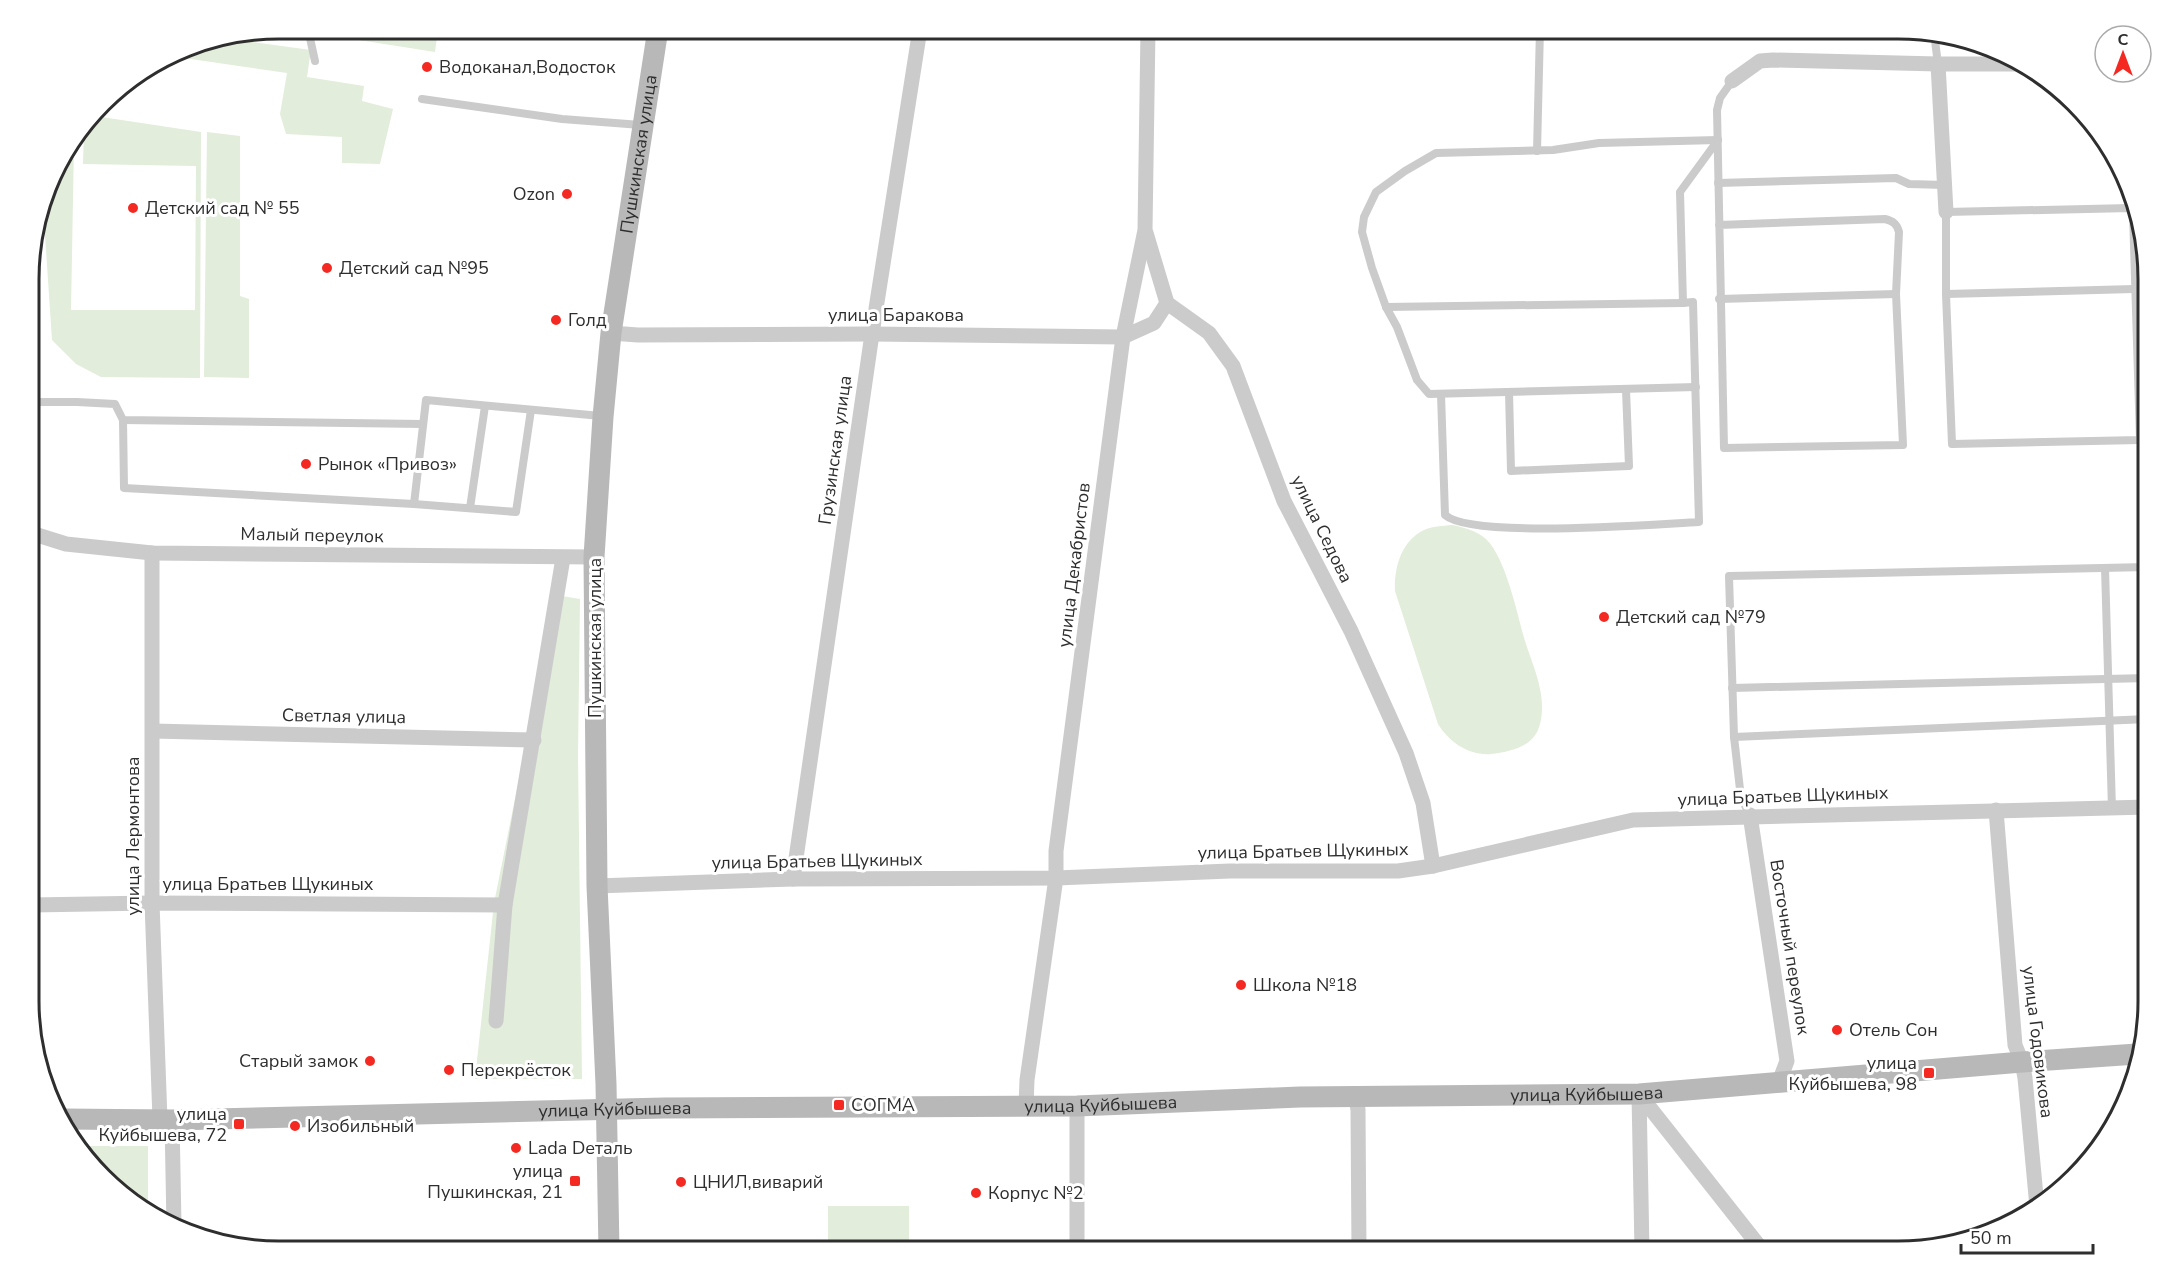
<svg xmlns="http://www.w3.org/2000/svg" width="2177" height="1280" viewBox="0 0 2177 1280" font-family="'Nunito Sans',sans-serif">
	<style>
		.green { fill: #e2eddb }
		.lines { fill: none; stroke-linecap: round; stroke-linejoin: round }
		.lane { stroke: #cbcbcb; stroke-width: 8 }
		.street { stroke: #cbcbcb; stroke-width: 15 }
		.secondary { stroke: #b8b8b8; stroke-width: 21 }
		.poi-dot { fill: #f42a22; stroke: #fff; stroke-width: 2 }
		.labels { text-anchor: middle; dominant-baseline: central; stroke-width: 6; stroke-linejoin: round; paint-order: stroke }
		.poi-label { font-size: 18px; fill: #2e2e2e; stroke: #fff; text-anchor: start }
		.street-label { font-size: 18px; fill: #2e2e2e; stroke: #fff }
		.rim { fill: none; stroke: #2e2e2e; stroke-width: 3 }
	</style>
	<rect width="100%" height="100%" fill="#fff"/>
	<g class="green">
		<polygon points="347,29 438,29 435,52 346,38"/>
		<polygon points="229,39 311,50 307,77 364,86 362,101 393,109 380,164 342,163 342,137 286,134 280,114 287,73 170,56 184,47"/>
		<polygon points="95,116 201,132 200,378 101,377 76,364 52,340 43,205 55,168 74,143 71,310 195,310 196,166 83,164 84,129"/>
		<polygon points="207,132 240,136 240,296 249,299 249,378 204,377"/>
		<path d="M1452 525C1463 527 1477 531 1486 539 1506 558 1517 614 1525 641 1530 657 1537 673 1540 689 1543 703 1543 718 1538 730 1530 748 1508 752 1491 754 1469 756 1449 742 1438 724L1395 591C1394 568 1401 541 1424 530 1432 526 1443 526 1452 525Z"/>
		<polygon points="556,595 580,599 578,756 582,1079 475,1079 494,903"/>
		<polygon points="77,1146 148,1146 148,1205 141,1205"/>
		<rect x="828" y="1206" width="81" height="45"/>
	</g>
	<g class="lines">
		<g class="lane">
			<polyline points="308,29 315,61"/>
			<polyline points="1934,33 1938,64"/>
			<polyline points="422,99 562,119 641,125"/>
			<polyline points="1537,151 1540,29"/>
			<polyline points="1718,183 1896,178 1909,184 1945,185"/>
			<polyline points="2131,208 1946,212 1946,294 1952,444 2140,440 2133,213"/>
			<path d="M1719 225 1885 219C1893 221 1897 224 1899 232L1896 294 1903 445 1724 448 1717 110 1720 98 1732 81"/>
			<polyline points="1946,294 2134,289"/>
			<polyline points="1719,299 1896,294"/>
			<polyline points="1386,307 1683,303"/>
			<polyline points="1696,387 1429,394 1417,380 1397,327 1386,307 1372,268 1362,232 1364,217 1376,192 1405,171 1436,153 1553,150 1599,143 1718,140"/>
			<polyline points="1509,392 1511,471 1629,466 1626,390"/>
			<path d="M1441 394 1445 515C1472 539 1655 524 1699 522L1693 302 1683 303 1680 192 1718 140"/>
			<polyline points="31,402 77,402 115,404 123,420 423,424"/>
			<polyline points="123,420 124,488 414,504 516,512 531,410"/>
			<polyline points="414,504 426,400 601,416"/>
			<polyline points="470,508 485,406"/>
			<polyline points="2105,568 2112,809"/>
			<polyline points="1732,688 2148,678"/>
			<polyline points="1734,737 2148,719"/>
			<polyline points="1750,815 1741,798 1734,737 1729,576 2148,567"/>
		</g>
		<g class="street">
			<polyline points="1732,81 1760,61 1773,60 1938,64"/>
			<polyline points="1946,212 1938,64 2025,64"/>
			<polyline points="1146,233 1167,303 1209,333 1233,366 1284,501 1351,631 1406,753 1423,803 1433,866"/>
			<polyline points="611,333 638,335 872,334 1123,337 1154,323 1167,303"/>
			<polyline points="31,533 66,544 152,553 594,557"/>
			<polyline points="152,553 152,903 160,1119"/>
			<polyline points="153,731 534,740"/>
			<polyline points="1996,810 2015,1045 2022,1062 2025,1078 2037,1207"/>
			<polyline points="1750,815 1787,1061 1779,1082"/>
			<polyline points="793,879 872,334 920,29"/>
			<polyline points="597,886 793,879 1056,878 1230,871 1398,871 1433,866 1633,820 2148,807"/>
			<polyline points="31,905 152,903 505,905"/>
			<polyline points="496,1021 505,905 563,558"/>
			<polyline points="1639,1094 1763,1251"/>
			<polyline points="1639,1094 1642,1251"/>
			<polyline points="1356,1097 1358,1110 1359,1251"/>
			<polyline points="1026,1106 1027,1080 1056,878 1056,851 1123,337 1145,230 1148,29"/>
			<polyline points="1077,1106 1077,1251"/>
			<polyline points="172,1120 174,1226"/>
		</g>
		<g class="secondary">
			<path id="s1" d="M63 1119 172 1120 664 1108 1077 1106 1300 1097 1639 1094 2022 1062 2137 1054"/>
			<path id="s2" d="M609 1251 606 1084 597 886 594 557 603 417 611 333 658 29"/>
		</g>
	</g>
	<g class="poi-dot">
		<circle cx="427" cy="67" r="6"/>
		<circle cx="567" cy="194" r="6"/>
		<circle cx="133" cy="208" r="6"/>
		<circle cx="327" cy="268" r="6"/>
		<circle cx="556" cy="320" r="6"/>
		<circle cx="306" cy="464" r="6"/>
		<circle cx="1604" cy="617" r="6"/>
		<circle cx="1241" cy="985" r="6"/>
		<circle cx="1837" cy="1030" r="6"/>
		<circle cx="370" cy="1061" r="6"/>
		<circle cx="449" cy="1070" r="6"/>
		<rect x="1923" y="1067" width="12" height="12" rx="3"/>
		<rect x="833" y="1099" width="12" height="12" rx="3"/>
		<rect x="233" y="1118" width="12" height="12" rx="3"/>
		<circle cx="295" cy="1126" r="6"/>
		<circle cx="516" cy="1148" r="6"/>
		<rect x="569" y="1175" width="12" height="12" rx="3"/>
		<circle cx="681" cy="1182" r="6"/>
		<circle cx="976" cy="1193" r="6"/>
	</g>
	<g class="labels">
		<g class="poi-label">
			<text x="439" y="67">Водоканал,Водосток</text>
			<text x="555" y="194" text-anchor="end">Ozon</text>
			<text x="145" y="208">Детский сад № 55</text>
			<text x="339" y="268">Детский сад №95</text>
			<text x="568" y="320">Голд</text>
			<text x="318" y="464">Рынок «Привоз»</text>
			<text x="1616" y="617">Детский сад №79</text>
			<text x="1253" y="985">Школа №18</text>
			<text x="1849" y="1030">Отель Сон</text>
			<text x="358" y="1061" text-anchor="end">Старый замок</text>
			<text x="1917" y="1063" text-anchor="end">улица<tspan x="1917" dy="21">Куйбышева, 98</tspan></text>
			<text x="461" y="1070">Перекрёсток</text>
			<text x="851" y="1105">СОГМА</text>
			<text x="227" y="1114" text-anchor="end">улица<tspan x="227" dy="21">Куйбышева, 72</tspan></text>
			<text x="307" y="1126">Изобильный</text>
			<text x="528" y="1148">Lada Dеталь</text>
			<text x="563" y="1171" text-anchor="end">улица<tspan x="563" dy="21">Пушкинская, 21</tspan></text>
			<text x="693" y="1182">ЦНИЛ,виварий</text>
			<text x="988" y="1193">Корпус №2</text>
		</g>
		<g class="street-label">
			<text stroke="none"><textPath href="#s2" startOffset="1100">Пушкинская улица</textPath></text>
			<text x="896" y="315">улица Баракова</text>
			<text transform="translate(835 450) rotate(-82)">Грузинская улица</text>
			<text transform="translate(1322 529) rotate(64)">улица Седова</text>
			<text transform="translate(312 535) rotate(1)">Малый переулок</text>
			<text transform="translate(1074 565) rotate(-83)">улица Декабристов</text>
			<text transform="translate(595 638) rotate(-90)">Пушкинская улица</text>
			<text transform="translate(344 716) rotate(1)">Светлая улица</text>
			<text transform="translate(1783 796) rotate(-2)">улица Братьев Щукиных</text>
			<text transform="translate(133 836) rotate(-90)">улица Лермонтова</text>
			<text transform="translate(1303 851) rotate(-1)">улица Братьев Щукиных</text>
			<text transform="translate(817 861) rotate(-1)">улица Братьев Щукиных</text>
			<text x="268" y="884">улица Братьев Щукиных</text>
			<text transform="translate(1790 947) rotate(81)">Восточный переулок</text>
			<text transform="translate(2038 1042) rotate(83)">улица Годовикова</text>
			<text stroke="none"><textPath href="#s1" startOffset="1524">улица Куйбышева</textPath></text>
			<text stroke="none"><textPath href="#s1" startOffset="1038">улица Куйбышева</textPath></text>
			<text stroke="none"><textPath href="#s1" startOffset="552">улица Куйбышева</textPath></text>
		</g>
	</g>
	<path d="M0 0H2177V1280H0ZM279 39H1898A240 240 0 0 1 2138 279V1001A240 240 0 0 1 1898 1241H279A240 240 0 0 1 39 1001V279A240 240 0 0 1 279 39Z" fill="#fff" fill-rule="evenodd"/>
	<path class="rim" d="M279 39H1898A240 240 0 0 1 2138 279V1001A240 240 0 0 1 1898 1241H279A240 240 0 0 1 39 1001V279A240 240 0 0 1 279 39Z"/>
	<g transform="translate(2123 54)"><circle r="28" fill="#ffffff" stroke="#ababab" stroke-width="1.5"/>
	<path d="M0-4.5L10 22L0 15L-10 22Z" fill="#f42a22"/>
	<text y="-9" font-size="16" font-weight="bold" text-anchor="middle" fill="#2e2e2e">С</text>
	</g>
	<path d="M1961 1244v9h132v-9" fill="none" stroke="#2e2e2e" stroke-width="3"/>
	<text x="1970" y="1244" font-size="18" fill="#2e2e2e" stroke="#ffffff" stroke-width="4.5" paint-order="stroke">50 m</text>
</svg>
